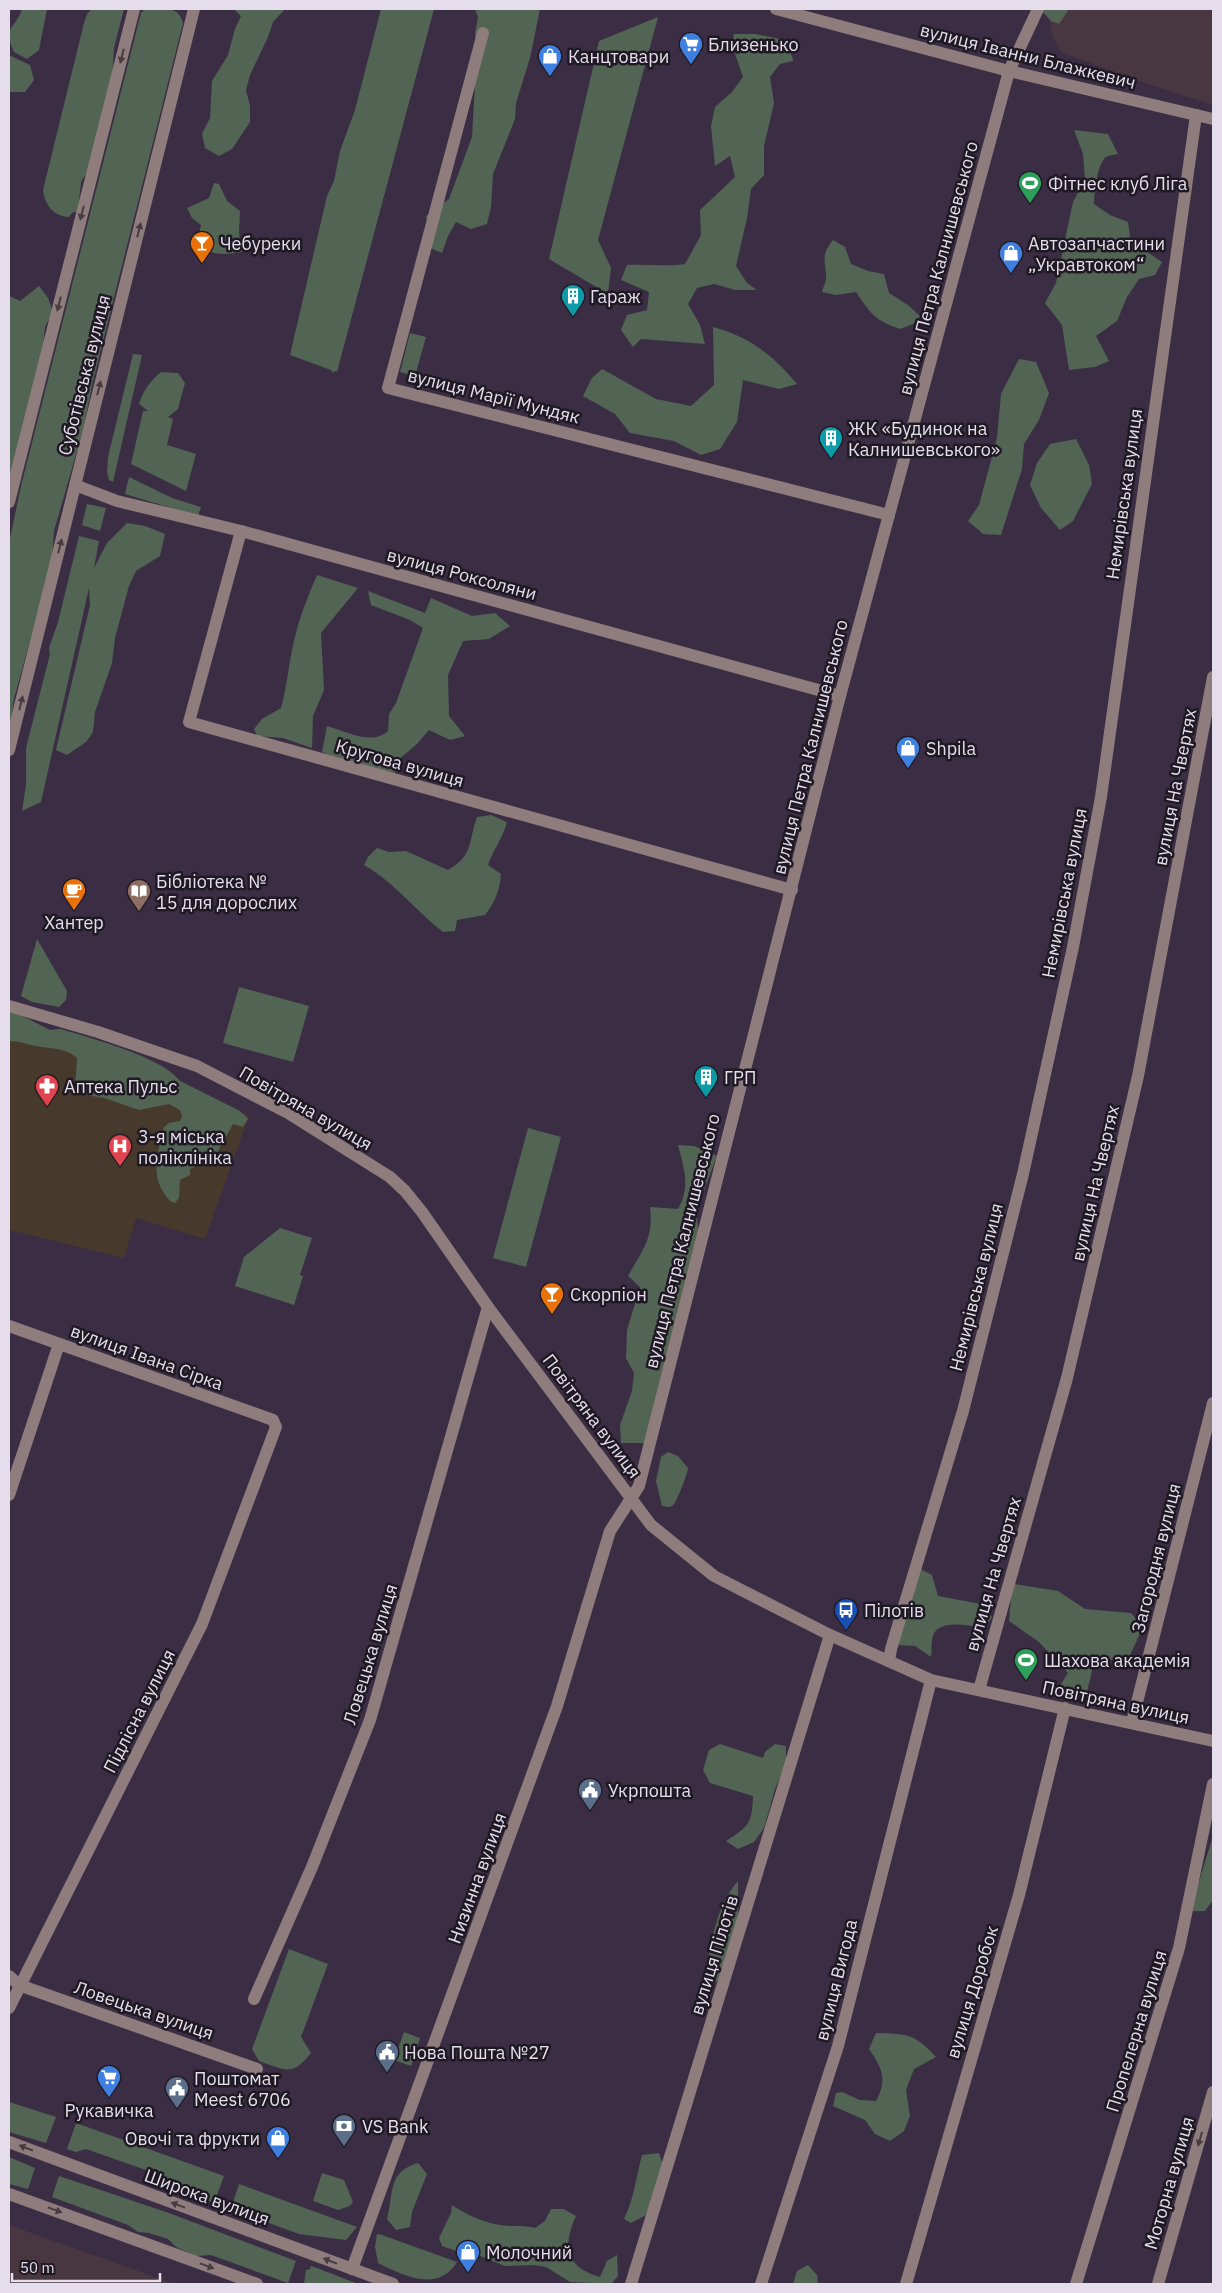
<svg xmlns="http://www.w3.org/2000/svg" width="1222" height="2293" viewBox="0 0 1222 2293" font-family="'IBM Plex Sans',sans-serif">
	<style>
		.commercial { fill: #483640 }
		.medical { fill: #47392b }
		.green { fill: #526453 }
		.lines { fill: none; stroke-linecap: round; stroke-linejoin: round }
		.minor { stroke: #8e7d7c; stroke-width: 12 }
		.oneway { fill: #463c42 }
		.labels { text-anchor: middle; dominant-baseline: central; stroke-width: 5; stroke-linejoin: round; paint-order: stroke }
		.poi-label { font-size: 18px; fill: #e5ddeb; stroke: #1f1923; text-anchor: start }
		.street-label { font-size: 18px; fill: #e5ddeb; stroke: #1f1923 }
	</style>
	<rect width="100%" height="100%" fill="#3b2e44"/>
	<g class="commercial">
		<polygon points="1055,9 1213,9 1213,105 1130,78 1061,52 1052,34 1050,19"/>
		<polygon points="9,2225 175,2284 9,2284"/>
	</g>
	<polygon class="medical" points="9,1029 174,1078 249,1116 205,1239 136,1218 124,1258 9,1230"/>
	<g class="green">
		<path d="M22 9H47L39 50 27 59 14 52C2 25 16 29 22 9Z"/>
		<path d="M92 9H124L114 48 112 81 89 169 81 182 78 212H73L69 217C53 216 45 205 43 190L84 23 87 14Z"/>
		<path d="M145 9C160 9 179 4 183 23L93 381 83 430 54 531 52 560 14 699 9 734V543L21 486 141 13Z"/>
		<polygon points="234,9 285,9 273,22 268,37 250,75 246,90 250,106 250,122 232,149 219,156 205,148 202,134 210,118 212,81 228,55 235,29 241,16"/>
		<polygon points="381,9 434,9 337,372 334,371 333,373 331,370 290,355 327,196 334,181 340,151 355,110"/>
		<polygon points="475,9 540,9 530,58 516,103 515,119 493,174 491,207 487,224 471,229 456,222 448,236 442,253 430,248 426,216 449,199 472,137 477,50 475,33 478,17"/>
		<polygon points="1044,9 1069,9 1059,24 1051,21 1042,11"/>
		<polygon points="658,17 598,240 611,268 608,294 549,259 599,41"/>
		<path d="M734 34H756L785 40 793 59V61L780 64 770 77 774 103 764 146V175L751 189 747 218 736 266 747 283 757 290H735L714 284 697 288 688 304 700 325 705 344 641 339 633 347 621 330 627 315 647 310 649 292 621 280 627 265C646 264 665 267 685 264L701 235 700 210 735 177 730 156 715 166 711 126 715 107 732 92 743 77 732 45Z"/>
		<polygon points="9,55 30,65 34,80 25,92 9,92"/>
		<path d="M1074 130 1108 134 1118 154C1114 155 1109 155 1106 157 1097 164 1094 194 1094 204L1110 215 1128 222 1130 237 1147 252 1162 262 1155 275 1139 279 1127 297 1117 321 1096 336 1109 361 1095 367 1069 370 1062 325 1045 303 1056 283 1073 202 1085 180 1083 154Z"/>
		<path d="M214 183 219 184 227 201 240 211 239 233 242 252C224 255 211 256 197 244L201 225 192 218 187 208 209 198Z"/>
		<path d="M833 240 845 247 851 264 868 271 884 274 889 293 908 305 920 316 913 324 900 329C874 320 871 314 856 292L836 295 822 292C823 287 827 280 826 276 825 259 821 255 833 240Z"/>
		<polygon points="39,286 48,298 53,312 45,327 42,357 9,484 9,296 20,301"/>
		<path d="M713 327C750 337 773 355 797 384L779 389 743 380 737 422 720 449 701 455 674 441 630 433 615 414 583 396 592 378 602 369 656 399 691 406 714 385Z"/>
		<polygon points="410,333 426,337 415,376 400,372"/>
		<polygon points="133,354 142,355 113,482 109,480 107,472 108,457"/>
		<polygon points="1019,359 1036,362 1049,393 1039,420 1024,444 1022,469 1001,535 983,534 968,521 979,505 997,438 1001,394"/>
		<path d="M161 372 178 373 185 383 178 409 168 417 173 419 167 445 196 454 186 491 131 464 143 411H148L139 404C143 391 150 381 161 372Z"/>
		<polygon points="1076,439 1089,465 1092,484 1073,521 1060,530 1041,508 1030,485 1037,463 1050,444"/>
		<polygon points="129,477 172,498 201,507 198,516 125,494"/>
		<polygon points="87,504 106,508 100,531 82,525"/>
		<polygon points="127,523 145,526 165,534 160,556 136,571 129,586 115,638 112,663 95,712 93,732 86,742 67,755 56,750 90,605 89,588 41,802 22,811 26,785 26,748 50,654 49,648 58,622 79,536 99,541 94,568 107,543"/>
		<path d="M317 575 358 588 321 633 324 690 313 716 312 748 283 738 257 736 254 729 262 719 281 708C288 683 289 658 296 633 301 613 309 594 317 575Z"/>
		<path d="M368 591 425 613 431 598 472 616 495 613 510 626 489 639 463 641 448 675 449 716 465 736 450 740 429 730 417 744 398 760 395 773 350 764 322 752 327 726C345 731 372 746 388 731L389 714 396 703 423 628 410 620 371 605Z"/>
		<path d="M491 815 507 822C503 838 493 850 488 865L501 874C500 890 495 902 485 915L457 920 455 931 443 932C416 911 394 882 364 865L368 857 377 848 389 852 406 851 448 870C474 855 468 842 477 817Z"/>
		<polygon points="37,939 67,991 66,1000 59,1007 32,1002 21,996"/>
		<polygon points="239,987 309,1006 293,1062 223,1043"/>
		<path d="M9 1009 50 1030 61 1029C92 1039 161 1056 180 1081L240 1111 248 1119 243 1127 233 1124 217 1153 213 1165 196 1166 190 1169V1175L180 1180 179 1198 175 1203 170 1201C148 1177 158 1154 164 1127L169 1123 180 1121 182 1116 180 1110 169 1104 139 1110 104 1098 86 1095 75 1089 77 1058C65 1047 50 1049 36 1046 26 1044 19 1041 9 1041Z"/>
		<polygon points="528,1128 561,1137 526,1267 493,1258"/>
		<path d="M678 1145 694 1146 717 1156 696 1211 700 1242 649 1443H621L620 1425 632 1391 634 1373 626 1358 627 1330 640 1287 628 1276C642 1251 654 1238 650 1207L678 1209C691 1186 684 1169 678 1145Z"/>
		<polygon points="280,1228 312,1238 300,1275 303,1276 294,1305 235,1286 244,1257"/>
		<path d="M668 1452 678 1456 688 1468C687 1475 678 1499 674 1504 671 1508 667 1507 662 1506L656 1481 661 1457Z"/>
		<path d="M920 1569 932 1575 938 1596 981 1604 992 1617 985 1628C972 1626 938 1618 933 1636 931 1642 932 1651 931 1657L915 1646 898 1645Z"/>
		<path d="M1015 1584 1058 1591 1085 1609 1131 1613 1143 1627 1126 1664C1115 1661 1103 1655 1094 1662L1087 1692 1083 1694 1056 1692 1068 1673 1039 1642 1009 1621 1012 1587Z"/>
		<path d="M720 1744 763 1758 765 1752 775 1744 786 1746V1763L775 1789 764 1828 754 1842 738 1849 726 1841C749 1826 752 1824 753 1796L710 1783 703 1770 709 1750Z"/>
		<polygon points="1213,1836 1213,1900 1205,1911 1193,1911 1196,1891"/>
		<path d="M738 1881V1916L720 1978 714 1984 705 1980C711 1946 714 1909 738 1881Z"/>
		<path d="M289 1949 328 1964 301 2037 311 2053C292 2077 286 2070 259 2061L252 2049Z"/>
		<polygon points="404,2032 420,2038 411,2066 394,2060"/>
		<path d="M876 2033C907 2034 914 2033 936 2057L914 2069 906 2090 910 2116 904 2131 890 2141 875 2134 865 2120 833 2106 836 2093 842 2092 860 2100 876 2101C888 2080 882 2068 869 2049Z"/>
		<polygon points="9,2102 56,2117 46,2143 9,2132"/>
		<polygon points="76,2123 224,2176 214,2203 164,2186 160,2175 86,2149 76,2152 67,2149"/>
		<path d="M659 2153 664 2168 646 2215 631 2223 624 2219C634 2199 636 2177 642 2155Z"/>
		<polygon points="9,2157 35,2168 28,2189 9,2184"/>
		<path d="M418 2163 427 2174 412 2212 410 2227 396 2230 387 2219C394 2193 387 2172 418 2163Z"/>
		<polygon points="322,2173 344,2180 353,2202 350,2206 338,2210 313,2201"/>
		<polygon points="59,2176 169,2213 296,2261 288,2283 211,2255 196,2256 176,2247 168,2239 149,2233 138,2232 128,2225 52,2197"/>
		<polygon points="239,2184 357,2227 346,2240 299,2234 231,2209"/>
		<path d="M452 2205C468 2216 491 2226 512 2226 521 2226 527 2226 535 2228L545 2221 551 2209H564L576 2216C562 2247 566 2267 600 2277L607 2261 617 2255 618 2276 611 2284 570 2282 546 2267 534 2265 505 2266 478 2255 459 2252 442 2246 439 2238 451 2213Z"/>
		<path d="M377 2234 382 2235 457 2262C438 2293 404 2276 378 2263L375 2247Z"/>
		<polygon points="808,2265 817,2275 818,2284 793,2284 797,2271"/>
		<polygon points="311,2266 317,2268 358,2284 304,2284 306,2270 310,2269"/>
	</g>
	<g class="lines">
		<g class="minor">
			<polyline points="776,9 1009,71 1213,119"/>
			<polyline points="483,33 388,388 889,515"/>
			<polyline points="75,485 117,501 241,531 840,696"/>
			<polyline points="9,502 134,9"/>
			<polyline points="241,531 189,722 792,890"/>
			<polyline points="9,750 194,9"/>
			<polyline points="9,1006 98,1032 197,1066 288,1113 390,1177 405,1191 422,1212 488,1307 651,1525 714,1576 830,1635 931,1680 1213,1741"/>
			<polyline points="9,1326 273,1420 276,1427 202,1624 9,2008"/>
			<polyline points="9,1495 59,1344"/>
			<polyline points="889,1661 891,1649 963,1411 1023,1174 1073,947 1101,797 1196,115"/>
			<polyline points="979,1690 1067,1378 1138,1076 1213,677"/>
			<polyline points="1132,1722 1213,1403"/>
			<polyline points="9,1976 19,1985 257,2069"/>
			<polyline points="254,1999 312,1867 370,1720 488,1307"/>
			<polyline points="9,2142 393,2284"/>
			<polyline points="9,2194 257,2284"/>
			<polyline points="352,2269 557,1706 610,1531 639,1486 840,696 1009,71 1038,9"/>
			<polyline points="631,2284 830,1635"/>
			<polyline points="761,2284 838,2046 931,1680"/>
			<polyline points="906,2284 1019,1895 1065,1708"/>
			<polyline points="1076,2284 1179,1948 1213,1784"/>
			<polyline points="1158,2284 1213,2092"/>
		</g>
	</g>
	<defs><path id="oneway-solid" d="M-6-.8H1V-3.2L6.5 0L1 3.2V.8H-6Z" transform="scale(1.25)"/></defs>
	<g class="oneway">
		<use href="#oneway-solid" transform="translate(122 56) rotate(104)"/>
		<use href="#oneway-solid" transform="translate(82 213) rotate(104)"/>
		<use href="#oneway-solid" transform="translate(139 230) rotate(-76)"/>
		<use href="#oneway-solid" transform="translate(59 304) rotate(104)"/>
		<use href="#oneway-solid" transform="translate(99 388) rotate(-76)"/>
		<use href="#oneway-solid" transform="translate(60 546) rotate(-76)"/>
		<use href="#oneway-solid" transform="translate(21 703) rotate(-76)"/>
		<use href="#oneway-solid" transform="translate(1200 2139) rotate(106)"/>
		<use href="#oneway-solid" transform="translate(26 2148) rotate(-159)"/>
		<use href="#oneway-solid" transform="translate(178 2205) rotate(-160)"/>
		<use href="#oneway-solid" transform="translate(55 2210) rotate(20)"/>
		<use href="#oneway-solid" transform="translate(330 2261) rotate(-159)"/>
		<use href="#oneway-solid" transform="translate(207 2266) rotate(20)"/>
	</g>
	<defs>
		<g id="supermarket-pin" transform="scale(1.25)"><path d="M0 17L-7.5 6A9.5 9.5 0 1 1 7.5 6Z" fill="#3f7fe0" stroke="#1f1923"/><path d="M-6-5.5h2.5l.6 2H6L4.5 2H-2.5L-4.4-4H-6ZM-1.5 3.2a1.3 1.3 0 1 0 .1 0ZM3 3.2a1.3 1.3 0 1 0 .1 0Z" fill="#fff"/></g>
		<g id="shop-pin" transform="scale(1.25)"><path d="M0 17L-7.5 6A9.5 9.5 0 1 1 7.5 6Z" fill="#3f7fe0" stroke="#1f1923"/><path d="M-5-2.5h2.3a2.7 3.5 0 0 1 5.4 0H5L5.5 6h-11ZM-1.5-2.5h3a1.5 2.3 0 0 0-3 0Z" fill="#fff"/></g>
		<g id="stadium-pin" transform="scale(1.25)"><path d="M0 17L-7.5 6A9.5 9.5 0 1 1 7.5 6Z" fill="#2e9e5b" stroke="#1f1923"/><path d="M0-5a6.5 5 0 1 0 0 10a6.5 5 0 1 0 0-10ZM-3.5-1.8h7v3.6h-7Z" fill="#fff"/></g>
		<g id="bar-pin" transform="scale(1.25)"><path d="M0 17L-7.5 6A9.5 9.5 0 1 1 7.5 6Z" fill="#e8710a" stroke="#1f1923"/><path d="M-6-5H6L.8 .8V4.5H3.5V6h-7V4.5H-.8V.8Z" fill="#fff"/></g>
		<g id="building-pin" transform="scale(1.25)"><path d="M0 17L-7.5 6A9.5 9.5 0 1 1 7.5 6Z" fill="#0f9aa8" stroke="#1f1923"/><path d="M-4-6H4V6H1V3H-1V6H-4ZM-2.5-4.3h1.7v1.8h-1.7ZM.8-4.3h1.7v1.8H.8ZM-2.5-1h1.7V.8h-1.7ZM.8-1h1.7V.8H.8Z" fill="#fff"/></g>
		<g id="cafe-pin" transform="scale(1.25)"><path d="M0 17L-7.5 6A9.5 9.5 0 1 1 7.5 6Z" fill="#e8710a" stroke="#1f1923"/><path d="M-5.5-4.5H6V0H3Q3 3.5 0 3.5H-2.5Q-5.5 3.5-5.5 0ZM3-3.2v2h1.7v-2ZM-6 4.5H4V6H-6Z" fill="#fff"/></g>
		<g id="library-pin" transform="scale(1.25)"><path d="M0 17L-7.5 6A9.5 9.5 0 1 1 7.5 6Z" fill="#8d6e63" stroke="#1f1923"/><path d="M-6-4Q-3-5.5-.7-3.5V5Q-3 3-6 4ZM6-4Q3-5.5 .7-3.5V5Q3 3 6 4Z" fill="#fff"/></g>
		<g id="pharmacy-pin" transform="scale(1.25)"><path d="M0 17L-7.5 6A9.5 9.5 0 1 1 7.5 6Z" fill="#e0444e" stroke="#1f1923"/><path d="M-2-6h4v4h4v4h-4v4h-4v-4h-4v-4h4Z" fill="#fff"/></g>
		<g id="hospital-pin" transform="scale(1.25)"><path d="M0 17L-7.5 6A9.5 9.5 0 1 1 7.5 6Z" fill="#e0444e" stroke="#1f1923"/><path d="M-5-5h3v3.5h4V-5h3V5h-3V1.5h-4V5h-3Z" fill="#fff"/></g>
		<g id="bus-pin" transform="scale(1.25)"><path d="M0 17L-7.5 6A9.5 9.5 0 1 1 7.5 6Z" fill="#1a4fb4" stroke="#1f1923"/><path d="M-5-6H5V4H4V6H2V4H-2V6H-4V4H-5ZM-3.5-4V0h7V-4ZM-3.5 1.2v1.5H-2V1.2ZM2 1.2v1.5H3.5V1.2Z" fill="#fff"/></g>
		<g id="civic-pin" transform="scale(1.25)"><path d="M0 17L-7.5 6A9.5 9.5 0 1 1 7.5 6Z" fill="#5c6f8a" stroke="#1f1923"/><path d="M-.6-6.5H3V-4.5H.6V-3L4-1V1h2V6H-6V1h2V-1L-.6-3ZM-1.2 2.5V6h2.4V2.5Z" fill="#fff"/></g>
		<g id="bank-pin" transform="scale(1.25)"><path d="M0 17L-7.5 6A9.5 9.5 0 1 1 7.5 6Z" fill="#5c6f8a" stroke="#1f1923"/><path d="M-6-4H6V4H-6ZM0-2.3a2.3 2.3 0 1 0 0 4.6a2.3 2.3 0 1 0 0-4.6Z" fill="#fff"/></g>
	</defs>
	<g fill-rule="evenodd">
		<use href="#supermarket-pin" x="691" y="44"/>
		<use href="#shop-pin" x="550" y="56"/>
		<use href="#stadium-pin" x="1030" y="183"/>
		<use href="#bar-pin" x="202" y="243"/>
		<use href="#shop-pin" x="1011" y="253"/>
		<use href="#building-pin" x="573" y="296"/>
		<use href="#building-pin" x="831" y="438"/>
		<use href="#shop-pin" x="908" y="748"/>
		<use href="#cafe-pin" x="74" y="890"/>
		<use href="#library-pin" x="139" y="891"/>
		<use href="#building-pin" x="706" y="1077"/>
		<use href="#pharmacy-pin" x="47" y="1086"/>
		<use href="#hospital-pin" x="120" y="1146"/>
		<use href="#bar-pin" x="552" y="1294"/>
		<use href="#bus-pin" x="846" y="1610"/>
		<use href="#stadium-pin" x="1026" y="1660"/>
		<use href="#civic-pin" x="590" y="1790"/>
		<use href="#civic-pin" x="387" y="2052"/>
		<use href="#supermarket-pin" x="109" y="2077"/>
		<use href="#civic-pin" x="177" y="2088"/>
		<use href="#bank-pin" x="344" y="2126"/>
		<use href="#shop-pin" x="278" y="2138"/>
		<use href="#shop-pin" x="468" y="2252"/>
	</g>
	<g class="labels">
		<g class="poi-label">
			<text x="708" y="44">Близенько</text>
			<text x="568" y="56">Канцтовари</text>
			<text x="1048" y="183">Фітнес клуб Ліга</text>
			<text x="220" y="243">Чебуреки</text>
			<text x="1028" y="243">Автозапчастини<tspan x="1028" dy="21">„Укравтоком“</tspan></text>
			<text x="590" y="296">Гараж</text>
			<text x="848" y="428">ЖК «Будинок на<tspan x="848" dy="21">Калнишевського»</tspan></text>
			<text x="926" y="748">Shpila</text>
			<text x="156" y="881">Бібліотека №<tspan x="156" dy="21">15 для дорослих</tspan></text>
			<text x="74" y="922" text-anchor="middle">Хантер</text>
			<text x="724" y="1077">ГРП</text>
			<text x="64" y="1086">Аптека Пульс</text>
			<text x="138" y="1136">3-я міська<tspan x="138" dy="21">поліклініка</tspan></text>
			<text x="570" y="1294">Скорпіон</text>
			<text x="864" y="1610">Пілотів</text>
			<text x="1044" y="1660">Шахова академія</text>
			<text x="608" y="1790">Укрпошта</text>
			<text x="404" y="2052">Нова Пошта №27</text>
			<text x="194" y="2078">Поштомат<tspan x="194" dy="21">Meest 6706</tspan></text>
			<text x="109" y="2110" text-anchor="middle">Рукавичка</text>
			<text x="362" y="2126">VS Bank</text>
			<text x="260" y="2138" text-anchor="end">Овочі та фрукти</text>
			<text x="486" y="2252">Молочний</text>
		</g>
		<g class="street-label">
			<text transform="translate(1028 56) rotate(14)">вулиця Іванни Блажкевич</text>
			<text transform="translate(938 268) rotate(-75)">вулиця Петра Калнишевського</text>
			<text transform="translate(84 375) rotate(-76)">Суботівська вулиця</text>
			<text transform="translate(494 396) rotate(14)">вулиця Марії Мундяк</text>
			<text transform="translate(1124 494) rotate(-82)">Немирівська вулиця</text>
			<text transform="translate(462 574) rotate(15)">вулиця Роксоляни</text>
			<text transform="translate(810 747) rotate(-76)">вулиця Петра Калнишевського</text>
			<text transform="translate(400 763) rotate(16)">Кругова вулиця</text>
			<text transform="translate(1175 787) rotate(-79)">вулиця На Чвертях</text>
			<text transform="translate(1064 893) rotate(-79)">Немирівська вулиця</text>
			<text transform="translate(306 1108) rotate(30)">Повітряна вулиця</text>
			<text transform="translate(1095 1183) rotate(-77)">вулиця На Чвертях</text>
			<text transform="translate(682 1241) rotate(-76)">вулиця Петра Калнишевського</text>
			<text transform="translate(976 1287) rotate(-76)">Немирівська вулиця</text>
			<text transform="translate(147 1357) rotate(20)">вулиця Івана Сірка</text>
			<text transform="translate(592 1416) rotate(53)">Повітряна вулиця</text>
			<text transform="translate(1156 1558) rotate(-76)">Загородня вулиця</text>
			<text transform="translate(993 1574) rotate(-74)">вулиця На Чвертях</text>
			<text transform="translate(370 1654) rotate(-73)">Ловецька вулиця</text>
			<text transform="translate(1116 1702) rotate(12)">Повітряна вулиця</text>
			<text transform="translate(139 1711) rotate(-63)">Підлісна вулиця</text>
			<text transform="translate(477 1878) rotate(-70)">Низинна вулиця</text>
			<text transform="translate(714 1955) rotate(-73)">вулиця Пілотів</text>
			<text transform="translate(836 1980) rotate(-76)">вулиця Вигода</text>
			<text transform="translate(972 1992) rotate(-73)">вулиця Доробок</text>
			<text transform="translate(144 2010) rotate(19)">Ловецька вулиця</text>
			<text transform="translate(1136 2031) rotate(-73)">Пропелерна вулиця</text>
			<text transform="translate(1169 2183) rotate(-74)">Моторна вулиця</text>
			<text transform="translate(207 2197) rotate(20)">Широка вулиця</text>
		</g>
	</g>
	<rect width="1222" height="2293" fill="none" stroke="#e5ddeb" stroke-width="20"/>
	<path d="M12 2273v8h148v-8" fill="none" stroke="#e5ddeb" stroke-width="2.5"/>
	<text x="20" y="2273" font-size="15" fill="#e5ddeb" stroke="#1f1923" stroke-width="4" paint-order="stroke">50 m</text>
</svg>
